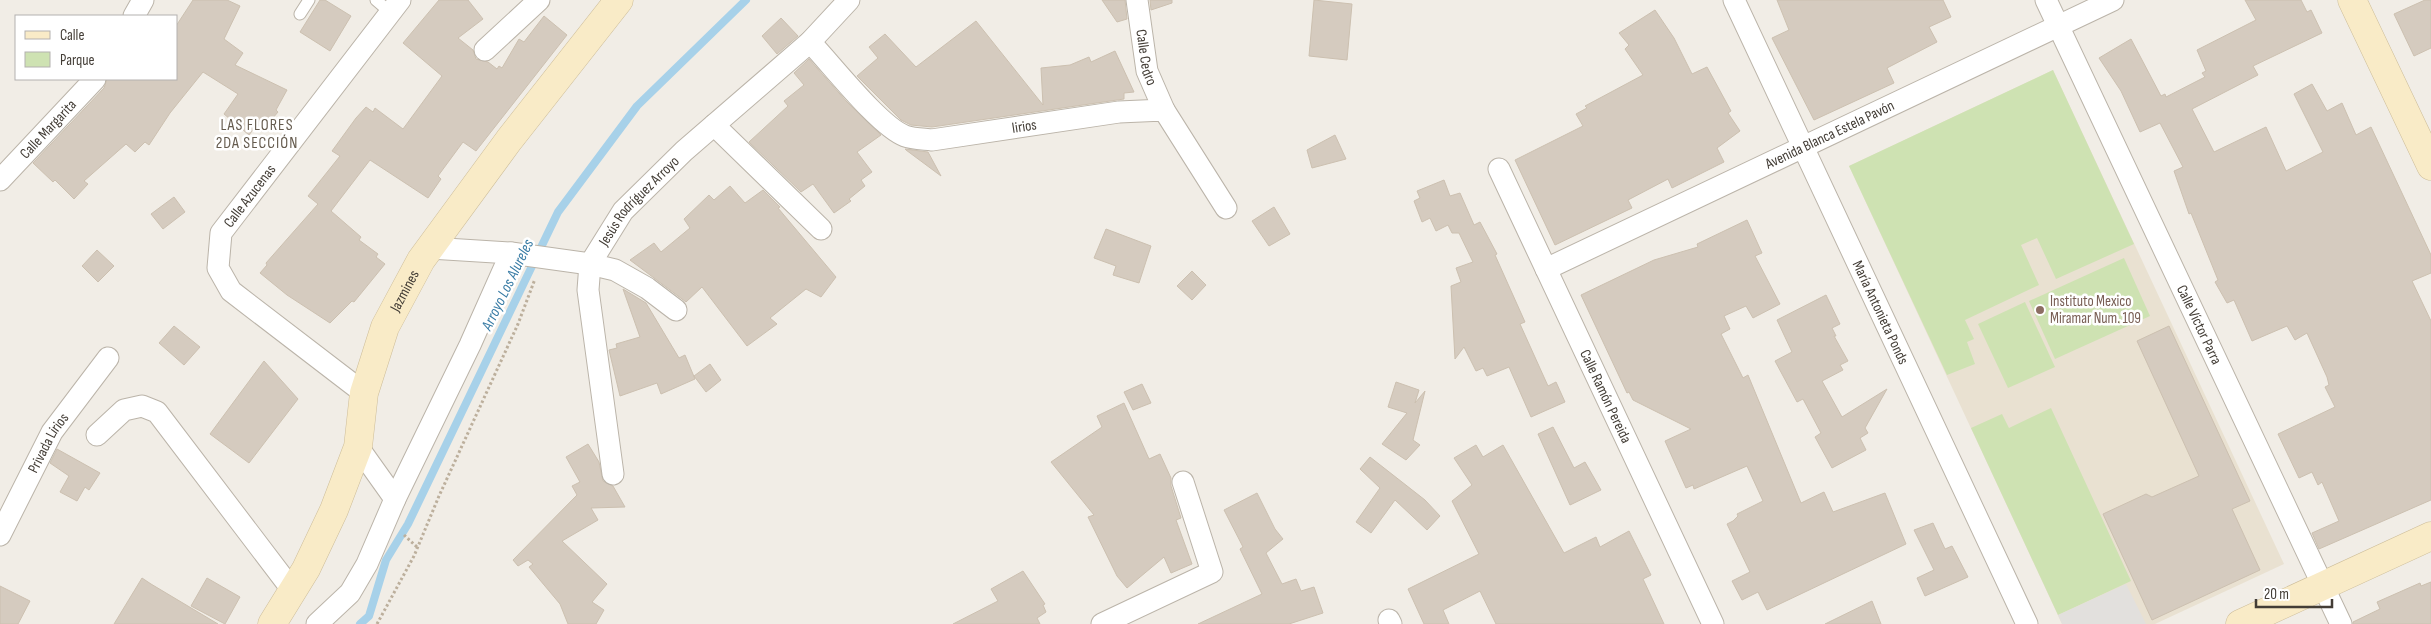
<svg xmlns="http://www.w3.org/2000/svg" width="2431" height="624" viewBox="0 0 2431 624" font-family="'Sofia Sans Condensed',sans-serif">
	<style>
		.education { fill: #e9e1d1 }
		.green { fill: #cee2b2 }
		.parking { fill: #e2e0dd }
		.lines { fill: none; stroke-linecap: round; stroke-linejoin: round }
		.stream { stroke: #a7d1e9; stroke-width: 8 }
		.building { fill: #d5cbbf; stroke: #ccc0b0 }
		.lane-casing { stroke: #bbb4a9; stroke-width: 13 }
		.street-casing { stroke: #bbb4a9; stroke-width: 23 }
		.secondary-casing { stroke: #cdbd99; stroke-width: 29 }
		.path { stroke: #bcaf9c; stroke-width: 3; stroke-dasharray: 2.5 2.5; stroke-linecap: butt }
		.lane { stroke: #fff; stroke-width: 11 }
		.street { stroke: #fff; stroke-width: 21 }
		.secondary { stroke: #f9ebc7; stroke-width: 28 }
		.education-dot { fill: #8d6e63; stroke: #fff; stroke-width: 2 }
		.labels { text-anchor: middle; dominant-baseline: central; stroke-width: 5; stroke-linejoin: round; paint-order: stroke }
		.street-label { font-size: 15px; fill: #433d36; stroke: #fff }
		.education-label { font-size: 15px; fill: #785e54; stroke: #fff; text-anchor: start }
		.neighbourhood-label { font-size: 16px; letter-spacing: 1px; fill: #655b4e; stroke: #fff }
		.water-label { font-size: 16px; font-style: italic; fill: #397ca5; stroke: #fff }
	</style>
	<rect width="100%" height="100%" fill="#f1ede6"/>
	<polygon class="education" points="2053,70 2284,564 2155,624 2062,624 1849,166"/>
	<g class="green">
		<polygon points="2053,70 2134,244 2056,279 2037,238 2021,245 2039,285 1965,320 1974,339 1967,342 1975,364 1947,375 1849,166"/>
		<polygon points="2124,258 2150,316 2055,359 2029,301"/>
		<polygon points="2025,302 2055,367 2008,388 1978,324"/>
		<polygon points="2051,408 2131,581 2058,615 1971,428 2002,414 2009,428"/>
	</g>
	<polygon class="parking" points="2126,584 2146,624 2062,624 2058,615"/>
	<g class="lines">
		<polyline class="stream" points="360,624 369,616 386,560 408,524 558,212 637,106 746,0"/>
	</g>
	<g class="building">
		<polygon points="193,0 227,0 240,6 224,39 243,53 235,65 287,90 276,110 278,112 261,132 255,127 249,135 224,114 238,94 203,72 170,113 149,145 145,142 135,152 126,144 84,181 88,184 74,199 55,180 53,182 33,163 104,88 107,79 176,79 176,26"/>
		<polygon points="320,0 325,0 351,16 330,51 300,32"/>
		<polygon points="439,0 468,0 483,19 458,38 473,50 476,59 488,62 497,69 499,66 502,68 519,39 524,42 544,16 567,35 476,151 463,142 438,176 441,179 428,198 370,160 331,211 361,237 359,240 378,254 376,257 385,264 354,302 352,301 330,323 287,295 260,273 267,265 266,263 318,204 308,196 340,156 332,151 356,118 366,107 373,112 375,108 403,129 442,76 403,43"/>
		<polygon points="1102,0 1125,0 1127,19 1117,22"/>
		<polygon points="1150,0 1172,0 1172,3 1151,10"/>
		<polygon points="1314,0 1352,4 1347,60 1309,56"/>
		<polygon points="1777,0 1943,0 1951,17 1929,27 1937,42 1887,68 1894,83 1814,120 1772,38 1789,30"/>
		<polygon points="2245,0 2301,0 2307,12 2311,10 2322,33 2253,66 2258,75 2192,109 2214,152 2266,127 2286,171 2323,152 2294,94 2312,84 2327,111 2342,103 2356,135 2371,127 2431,255 2431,273 2412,281 2431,321 2431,500 2319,549 2312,533 2339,521 2322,482 2318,485 2312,472 2299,478 2278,434 2335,407 2325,387 2329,385 2327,377 2307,333 2295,340 2287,326 2252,341 2234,300 2227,303 2215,282 2218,280 2191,213 2189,214 2174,171 2183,167 2160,123 2140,132 2121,91 2099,58 2131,39 2161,96 2165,94 2166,97 2205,77 2202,73 2206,71 2197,50 2256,20"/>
		<polygon points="2425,0 2431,0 2431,48 2414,56 2394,14"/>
		<polygon points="1655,10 1674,38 1692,74 1707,67 1731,111 1728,113 1740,131 1717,148 1724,162 1672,188 1668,179 1628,200 1632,208 1555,245 1515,160 1583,126 1576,114 1587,108 1585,106 1643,75 1625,49 1629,45 1619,33"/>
		<polygon points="781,18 798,36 777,54 762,36"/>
		<polygon points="976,21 1043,105 1041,68 1070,65 1089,57 1091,62 1115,51 1134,92 1124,93 1124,99 932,127 911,125 901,120 857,76 878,58 869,47 885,34 916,67"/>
		<polygon points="809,59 847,102 881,135 857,152 872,172 861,180 865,186 849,199 851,201 834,213 813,184 801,192 749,142 788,106 784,101 804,85 794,73"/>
		<polygon points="1335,135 1346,159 1312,168 1307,150"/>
		<polygon points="905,149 928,152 941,176 906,150"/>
		<polygon points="1444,180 1450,196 1460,193 1474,225 1480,222 1497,254 1495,255 1525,322 1520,324 1548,386 1556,382 1565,402 1531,417 1509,367 1487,376 1483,368 1476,371 1464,347 1455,359 1451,286 1461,282 1456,268 1473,262 1459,233 1452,233 1448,225 1436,231 1430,218 1422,222 1414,201 1420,198 1417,191"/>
		<polygon points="730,186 745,203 763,190 780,207 778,208 836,277 821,297 806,289 770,318 777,324 747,346 702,287 686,302 630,260 654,243 661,252 690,228 684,219 709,195 714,200"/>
		<polygon points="174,197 185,212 163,229 151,214"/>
		<polygon points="1274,207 1290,234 1269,246 1252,221"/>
		<polygon points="1747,220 1762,253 1755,256 1780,304 1753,318 1746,306 1724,316 1730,329 1721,334 1743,378 1748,375 1801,503 1824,492 1833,512 1885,493 1906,544 1767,610 1758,592 1742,600 1732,581 1750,572 1727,524 1733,521 1738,516 1737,514 1763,501 1747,466 1694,489 1693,485 1686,488 1665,441 1691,429 1633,400 1629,392 1627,393 1581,295 1654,260 1698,247 1697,244"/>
		<polygon points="1106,229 1151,246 1139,283 1113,275 1116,266 1094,258"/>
		<polygon points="97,250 114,266 98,282 82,266"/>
		<polygon points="1192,271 1206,285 1192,300 1177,286"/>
		<polygon points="623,289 646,303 679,358 685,355 695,379 661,394 657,383 620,396 609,350 617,348 616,344 640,337"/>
		<polygon points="1826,295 1840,324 1832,328 1836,336 1834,336 1848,361 1840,365 1843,370 1822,381 1842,417 1887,389 1865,428 1868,433 1860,438 1866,450 1832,468 1815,437 1821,433 1803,399 1797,402 1775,361 1792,352 1777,320"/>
		<polygon points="174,326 200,347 184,365 159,343"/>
		<polygon points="2169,326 2250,501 2232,509 2260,570 2152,620 2103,514 2146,494 2152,497 2199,476 2137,341"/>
		<polygon points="264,361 298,399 249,463 210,434"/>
		<polygon points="710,364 721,380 706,392 694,376"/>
		<polygon points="1396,382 1419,390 1415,403 1425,391 1413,440 1420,445 1406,460 1382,444 1407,413 1388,407"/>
		<polygon points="1142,384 1151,403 1133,410 1124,392"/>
		<polygon points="1124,403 1149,459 1160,454 1171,478 1171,486 1181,518 1176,520 1192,564 1171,573 1164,557 1127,588 1117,576 1088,517 1094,515 1051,462 1102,427 1097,416"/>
		<polygon points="1553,427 1574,468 1585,462 1601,490 1570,505 1538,434"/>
		<polygon points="588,444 599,462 603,481 613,486 625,507 591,508 598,520 562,541 607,584 592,602 604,610 596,624 568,624 560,604 529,567 533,564 528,560 518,566 513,560 577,495 572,486 580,482 566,457"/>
		<polygon points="1476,445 1483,457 1503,445 1564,553 1596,537 1600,547 1629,531 1651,575 1643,579 1664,624 1496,624 1480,591 1443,610 1449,624 1424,624 1408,589 1479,554 1452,501 1472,485 1454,458"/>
		<polygon points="57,449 100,473 89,490 85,487 77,501 60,492 69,476 50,463"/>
		<polygon points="1370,457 1425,500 1440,516 1427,530 1395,500 1371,533 1356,522 1380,488 1360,469"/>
		<polygon points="1257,493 1275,529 1283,539 1266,553 1282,584 1296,579 1301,591 1314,587 1323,613 1289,624 1198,624 1262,594 1240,549 1243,547 1224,510"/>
		<polygon points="1933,523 1945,549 1952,546 1968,577 1925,596 1917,578 1934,570 1914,530"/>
		<polygon points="1023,571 1045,604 1043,605 1046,612 1037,618 1040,624 953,624 998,601 991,589"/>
		<polygon points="142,578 151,584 218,624 114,624"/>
		<polygon points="207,578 240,597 225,624 191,606"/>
		<polygon points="2431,582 2431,624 2353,624 2353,622 2380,609 2377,602 2420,583 2421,586"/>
		<polygon points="0,586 30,601 18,624 0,624"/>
		<polygon points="1872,601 1881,624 1825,624"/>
	</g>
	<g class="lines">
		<g class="lane-casing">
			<g id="lane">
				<polyline points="376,0 391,13"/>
				<polyline points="300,14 309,0"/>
			</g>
		</g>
		<g class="street-casing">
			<g id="street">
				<path id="s1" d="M1137 0 1147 71 1164 110"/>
				<path id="s2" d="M1734 0 2027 624"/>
				<path id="s3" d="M2046 0 2341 624"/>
				<polyline points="134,16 143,0"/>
				<path id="s4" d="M810 42C832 65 879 126 905 136 913 139 924 139 932 140L1119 112 1164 110 1226 208"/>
				<polyline points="485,50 539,0"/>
				<polyline points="714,125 821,229"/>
				<path id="s5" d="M1499 169 1713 624"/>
				<path id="s6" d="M0 180 95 79"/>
				<polyline points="430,248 511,253 590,264 615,270 647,288 676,310"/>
				<path id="s7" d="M1546 269 2113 0"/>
				<path id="s8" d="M364 393 231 291 218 268 221 233 400 0"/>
				<polyline points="97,435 124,410 142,406 157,412 293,591"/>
				<polyline points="358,447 395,499"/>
				<path id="s9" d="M613 474 588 290 590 264 623 211 684 151 810 42 849 0"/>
				<path id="s10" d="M0 535 52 432 108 358"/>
				<polyline points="1389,620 1391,624"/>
				<polyline points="317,624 350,593 367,564 395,499 470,345 511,253"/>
				<polyline points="1102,624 1212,572 1183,482"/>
			</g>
		</g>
		<g class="secondary-casing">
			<g id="secondary">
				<polyline points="2352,0 2431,166"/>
				<path id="s11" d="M272 624 306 569 334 510 358 447 364 393 385 327 421 260 509 140 619 0"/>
				<polyline points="2240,624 2431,536"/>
			</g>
		</g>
		<g class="path">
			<polyline points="404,535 418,548"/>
			<polyline points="377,624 414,556 439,496 518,324 535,279"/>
		</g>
		<use href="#lane" class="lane"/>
		<use href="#street" class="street"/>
		<use href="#secondary" class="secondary"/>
	</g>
	<circle class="education-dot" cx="2040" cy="310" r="5"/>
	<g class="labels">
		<g class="street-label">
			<text stroke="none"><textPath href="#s1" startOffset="58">Calle Cedro</textPath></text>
			<text stroke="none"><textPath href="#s4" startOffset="255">lirios</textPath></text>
			<text stroke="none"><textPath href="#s6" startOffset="70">Calle Margarita</textPath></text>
			<text stroke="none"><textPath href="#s7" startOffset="314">Avenida Blanca Estela Pavón</textPath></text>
			<text stroke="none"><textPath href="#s8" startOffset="276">Calle Azucenas</textPath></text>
			<text stroke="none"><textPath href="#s9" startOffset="292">Jesús Rodríguez Arroyo</textPath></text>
			<text stroke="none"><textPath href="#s11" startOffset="362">Jazmines</textPath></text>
			<text stroke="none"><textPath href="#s2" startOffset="345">María Antonieta Ponds</textPath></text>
			<text stroke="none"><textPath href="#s3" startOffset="359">Calle Víctor Parra</textPath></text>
			<text stroke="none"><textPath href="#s5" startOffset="251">Calle Ramón Pereida</textPath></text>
			<text stroke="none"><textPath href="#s10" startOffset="104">Privada Lirios</textPath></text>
		</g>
		<g class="education-label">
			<text x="2050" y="301">Instituto Mexico<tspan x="2050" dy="17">Miramar Num. 109</tspan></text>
		</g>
		<g class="neighbourhood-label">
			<text x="257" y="125">LAS FLORES<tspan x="257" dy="18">2DA SECCIÓN</tspan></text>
		</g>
		<g class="water-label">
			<text transform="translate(508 285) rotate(-64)">Arroyo Los Alureles</text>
		</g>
	</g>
	<rect x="15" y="15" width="162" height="65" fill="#ffffff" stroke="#b4b1af"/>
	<rect x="25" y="31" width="25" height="8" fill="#f9ebc7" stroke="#b4b1af"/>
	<text x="60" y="40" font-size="15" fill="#433d36">Calle</text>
	<rect x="25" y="52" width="25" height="15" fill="#cee2b2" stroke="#b4b1af"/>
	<text x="60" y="65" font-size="15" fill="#433d36">Parque</text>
	<path d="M2256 599v8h76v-8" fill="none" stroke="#433d36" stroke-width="2.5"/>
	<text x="2264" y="599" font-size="15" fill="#433d36" stroke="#ffffff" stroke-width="4" paint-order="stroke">20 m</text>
</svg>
